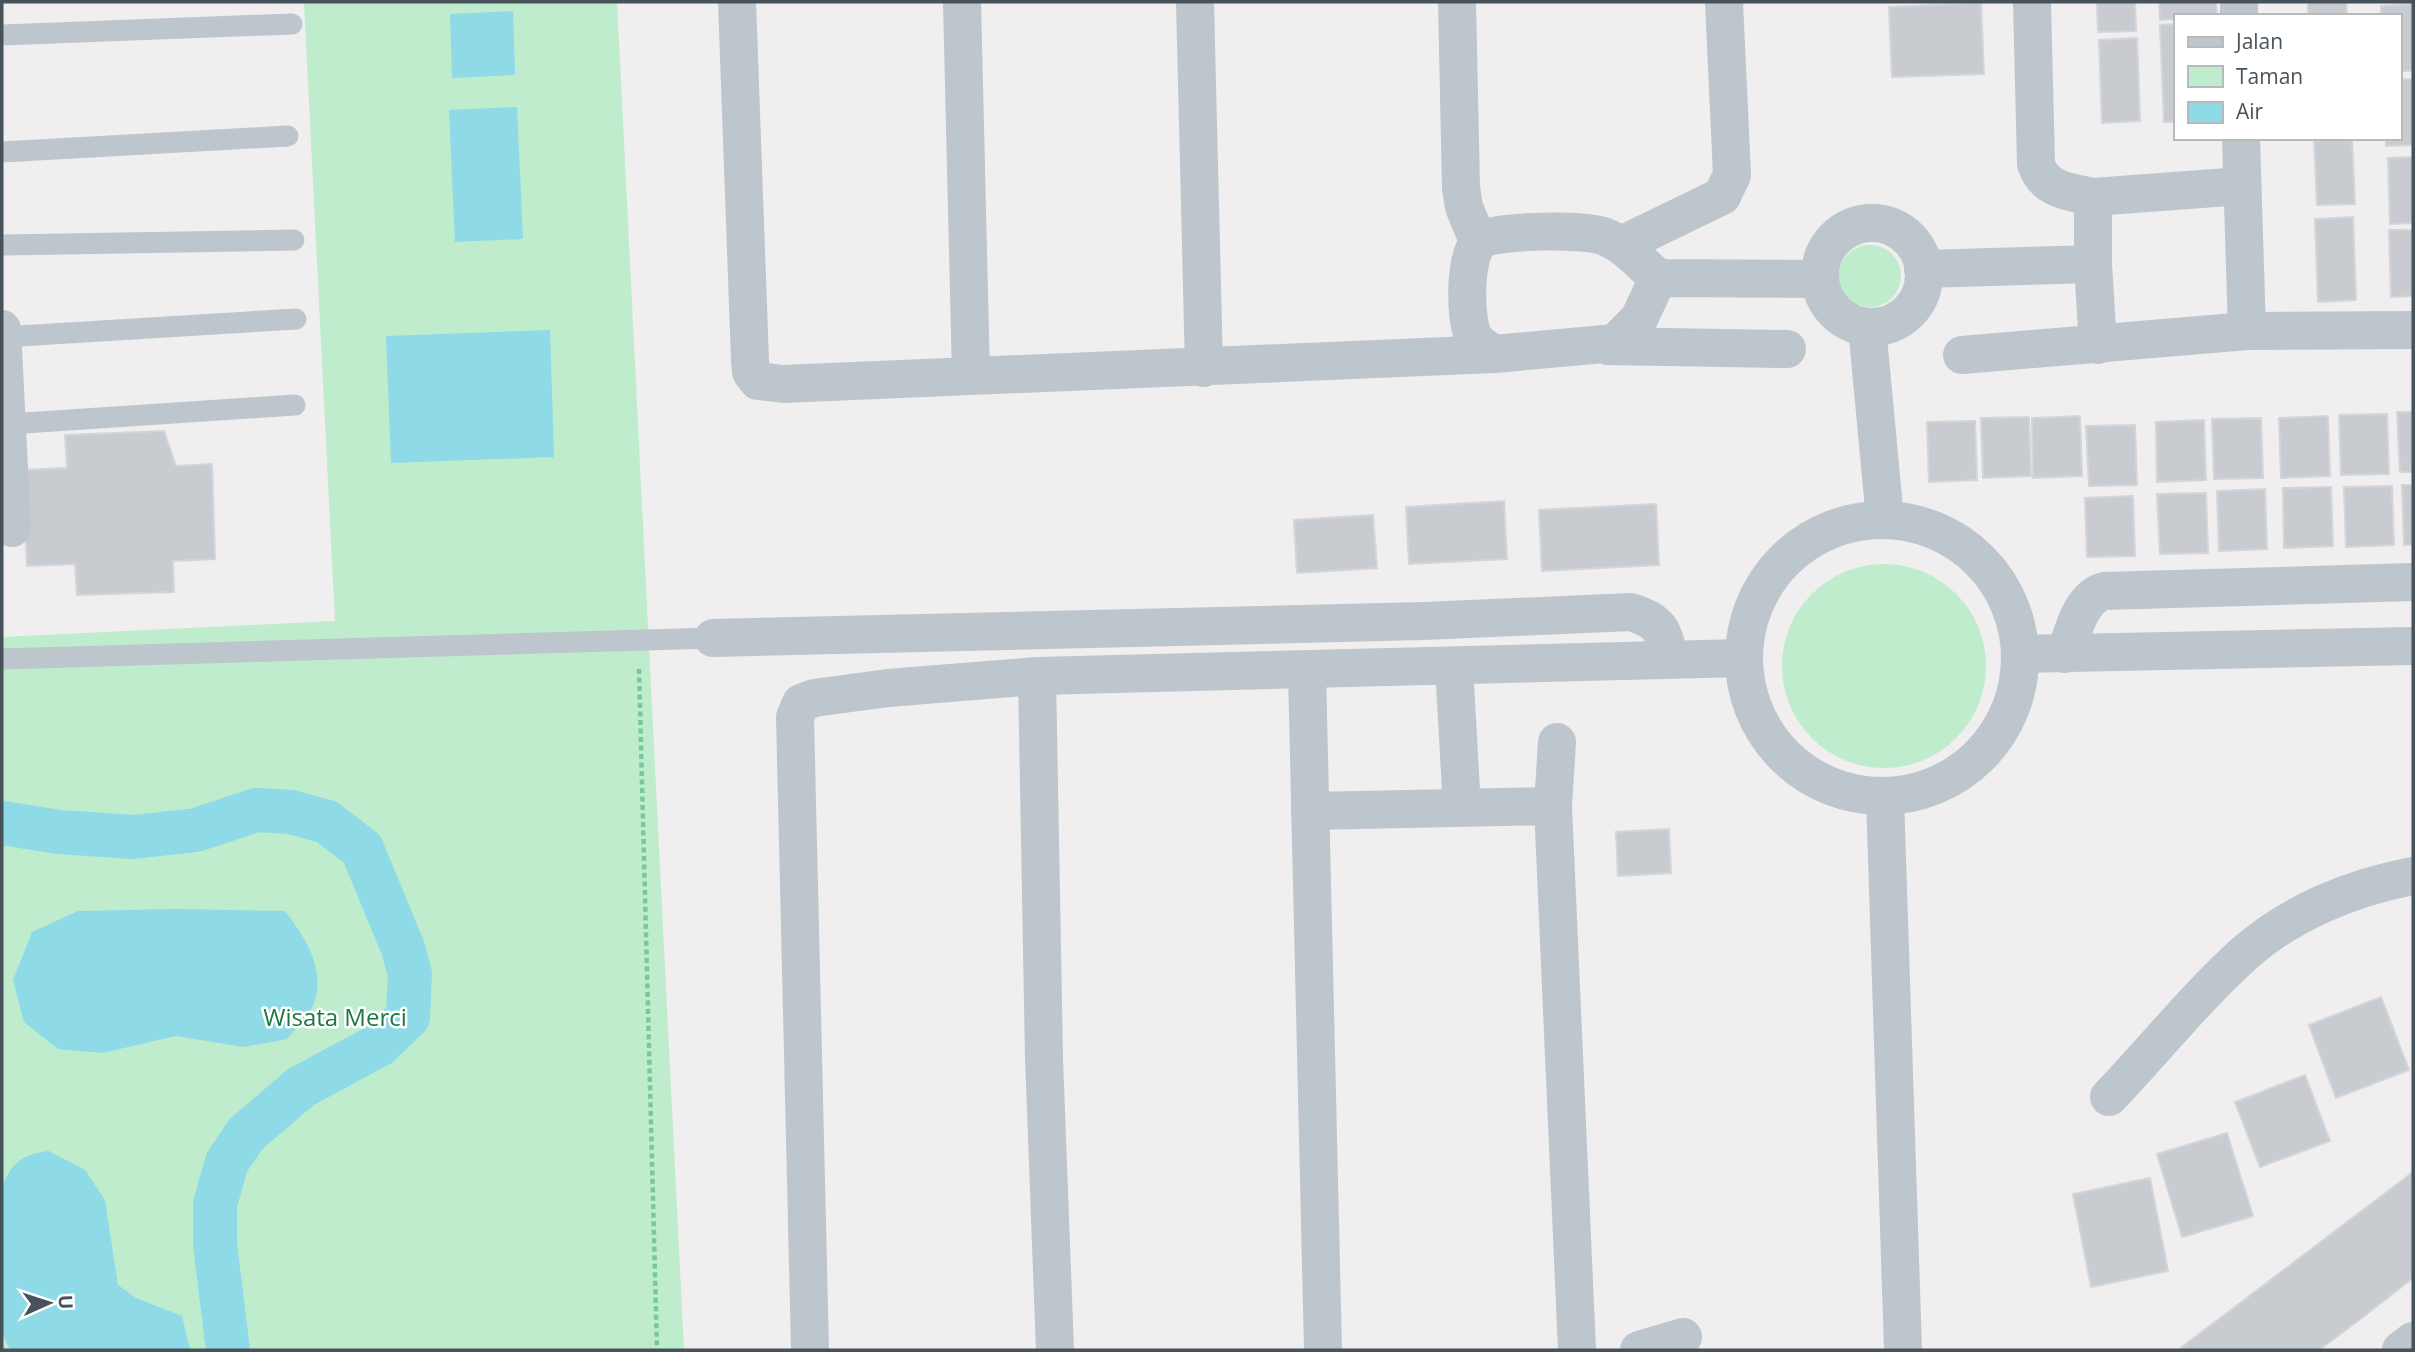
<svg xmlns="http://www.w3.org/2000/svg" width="2415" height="1352" viewBox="0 0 2415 1352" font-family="'Open Sans',sans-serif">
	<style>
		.green { fill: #beeccd }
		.water { fill: #8edae6 }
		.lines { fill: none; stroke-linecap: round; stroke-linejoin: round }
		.canal { stroke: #8edae6; stroke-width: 44 }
		.building { fill: #c8cbd0; stroke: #d2d5d9; stroke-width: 2 }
		.path { stroke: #79c89b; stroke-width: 4.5; stroke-dasharray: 5 3.5; stroke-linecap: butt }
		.lane { stroke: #bdc6cc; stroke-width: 21 }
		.street { stroke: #bdc6cc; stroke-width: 38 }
		.labels { text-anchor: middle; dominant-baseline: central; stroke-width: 5; stroke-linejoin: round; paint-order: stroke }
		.park-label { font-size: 24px; fill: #1c7743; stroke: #fff }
	</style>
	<rect width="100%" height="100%" fill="#f0eeee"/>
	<g class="green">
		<polygon points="304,2 617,2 684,1350 2,1350 2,637 335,621"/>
		<circle cx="1870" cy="276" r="31"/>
		<circle cx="1884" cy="666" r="102"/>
	</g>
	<g class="water">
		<polygon points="513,11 515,75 452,78 450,14"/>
		<polygon points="517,107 523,239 455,242 449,110"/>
		<polygon points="550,330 554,457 391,463 386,336"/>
		<path d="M177 909 285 911C305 937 326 969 314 1003 310 1016 295 1029 287 1039L244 1047 176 1036 102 1053 58 1049 24 1022 13 980 32 932 78 911Z"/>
		<path d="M49 1151 85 1170 105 1200 118 1285 136 1298 182 1316 190 1350H10L2 1332V1187C13 1161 21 1155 49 1151Z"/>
	</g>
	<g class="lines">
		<polyline class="canal" points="2,823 59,832 134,837 196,830 256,810 291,812 327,822 362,849 403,948 410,974 408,1017 379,1045 301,1087 246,1134 227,1162 215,1204 215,1245 228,1350"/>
	</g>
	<g class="building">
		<polygon points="2097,2 2135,2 2136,31 2098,32"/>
		<polygon points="2159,2 2216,2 2217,16 2175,16 2175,19 2160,20"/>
		<polygon points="2308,2 2346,2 2347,16 2308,16"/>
		<polygon points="1981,3 1984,74 1892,77 1889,7"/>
		<polygon points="2413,4 2413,71 2399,71 2399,16 2381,16 2381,6"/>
		<polygon points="2175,24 2175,122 2164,122 2160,25"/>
		<polygon points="2137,38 2140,121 2102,123 2099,40"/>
		<polygon points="2399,79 2413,79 2413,145 2386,146 2386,138 2399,138"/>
		<polygon points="2314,138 2352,138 2355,204 2317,205"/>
		<polygon points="2413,157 2413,223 2390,224 2388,158"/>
		<polygon points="2353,217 2356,300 2318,302 2315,219"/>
		<polygon points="2389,230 2413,230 2413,296 2391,297"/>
		<polygon points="2397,412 2413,412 2413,472 2400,472"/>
		<polygon points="2387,414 2389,474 2341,475 2339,415"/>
		<polygon points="2080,416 2082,476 2033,478 2032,418"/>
		<polygon points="2328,416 2330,476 2281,478 2279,418"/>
		<polygon points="2029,417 2031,476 1983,478 1981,418"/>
		<polygon points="2261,418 2263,478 2214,479 2212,419"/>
		<polygon points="2204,420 2206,480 2157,482 2156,422"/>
		<polygon points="1975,421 1977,480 1929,482 1927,422"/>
		<polygon points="2135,425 2137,485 2089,486 2086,426"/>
		<polygon points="164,431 176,466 212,464 215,559 173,561 174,592 77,595 75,564 27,566 23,470 67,468 65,435"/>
		<polygon points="2402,485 2413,485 2413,545 2404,545"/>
		<polygon points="2392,486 2394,545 2346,547 2344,487"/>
		<polygon points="2331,487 2333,546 2284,548 2283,488"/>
		<polygon points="2265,489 2267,549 2219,551 2217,491"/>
		<polygon points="2206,493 2208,553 2160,554 2157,494"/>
		<polygon points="2133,496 2135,556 2087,557 2085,498"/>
		<polygon points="1504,501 1507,559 1409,564 1406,507"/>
		<polygon points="1656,504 1659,565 1542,571 1539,510"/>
		<polygon points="1373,515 1377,568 1297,573 1294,520"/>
		<polygon points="1669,829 1671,873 1618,876 1616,832"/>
		<polygon points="2381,997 2409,1070 2336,1098 2309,1025"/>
		<polygon points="2305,1075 2330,1141 2260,1167 2235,1102"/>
		<polygon points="2227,1133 2253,1216 2182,1237 2157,1154"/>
		<polygon points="2413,1172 2413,1278 2363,1317 2319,1350 2178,1350"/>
		<polygon points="2150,1178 2168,1271 2091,1287 2073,1194"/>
	</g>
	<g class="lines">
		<polyline class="path" points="639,669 657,1350"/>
		<g class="lane">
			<polyline points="2,35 292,24"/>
			<polyline points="2,152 288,136"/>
			<polyline points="2,245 294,240"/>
			<polyline points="3,337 296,319"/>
			<polyline points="9,424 295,405"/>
			<polyline points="2,659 713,638"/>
		</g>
		<g class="street">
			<polyline points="737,2 750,360 751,372 758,381 783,384 1494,354"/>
			<polyline points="962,2 971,376"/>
			<polyline points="1195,2 1204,368"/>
			<polyline points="1457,2 1461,188 1464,207 1478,241"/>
			<path d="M2032 2 2036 164C2044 190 2069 192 2093 197"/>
			<polyline points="2239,2 2239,16"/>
			<circle cx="1872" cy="275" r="52"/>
			<polyline points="1621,245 1722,196 1732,175 1724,2"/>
			<polyline points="2093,264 2098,345"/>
			<polyline points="1923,269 2093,264 2093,197 2242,186"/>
			<path d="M1658 278 1639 319 1615 343 1494 354C1487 349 1478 345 1474 337 1464 321 1464 251 1481 240 1497 230 1583 229 1603 236 1623 243 1642 264 1658 278L1820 279"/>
			<polyline points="1867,327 1885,519"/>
			<polyline points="2,329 12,528"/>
			<polyline points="2247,331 2413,330"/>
			<polyline points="1608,346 1787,349"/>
			<polyline points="1962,355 2247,331 2241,138"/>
			<circle cx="1882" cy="658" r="138"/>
			<path d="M713 638 1424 621 1631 612C1661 622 1662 629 1670 658"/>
			<polyline points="2020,654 2413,646"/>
			<path d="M2065 654C2073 633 2080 598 2104 591L2413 582"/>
			<polyline points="1454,666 1462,808"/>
			<polyline points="1307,671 1323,1350"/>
			<polyline points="1037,676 1044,1058 1055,1350"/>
			<polyline points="1885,797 1903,1350"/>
			<polyline points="1553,806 1557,742"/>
			<polyline points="1310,811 1553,806 1577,1350"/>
			<path d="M2109 1097C2153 1051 2198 995 2245 953 2291 912 2354 887 2413 876"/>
			<polyline points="810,1350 795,717 801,703 814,698 888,688 1037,676 1743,658"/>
			<polyline points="1639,1350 1683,1337"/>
			<polyline points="2401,1350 2413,1341"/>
		</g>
	</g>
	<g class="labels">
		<g class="park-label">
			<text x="335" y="1016">Wisata Merci</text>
		</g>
	</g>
	<rect width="2415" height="1352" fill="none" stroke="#47525a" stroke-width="7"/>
	<rect x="2174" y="14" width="228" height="126" fill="#ffffff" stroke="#b5babd" stroke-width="2"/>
	<rect x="2188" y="37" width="35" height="10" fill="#bdc6cc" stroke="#b5babd" stroke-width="2"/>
	<text x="2236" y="49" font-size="21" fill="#47525a">Jalan</text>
	<rect x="2188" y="66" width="35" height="21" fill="#beeccd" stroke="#b5babd" stroke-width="2"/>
	<text x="2236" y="84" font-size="21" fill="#47525a">Taman</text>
	<rect x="2188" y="102" width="35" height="21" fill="#8edae6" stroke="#b5babd" stroke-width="2"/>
	<text x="2236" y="119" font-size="21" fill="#47525a">Air</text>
	<g transform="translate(49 1303) rotate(87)" stroke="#ffffff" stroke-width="5" paint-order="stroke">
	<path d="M0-5L12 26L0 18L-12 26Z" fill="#47525a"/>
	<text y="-10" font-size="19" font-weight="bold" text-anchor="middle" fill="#47525a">U</text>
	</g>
</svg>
